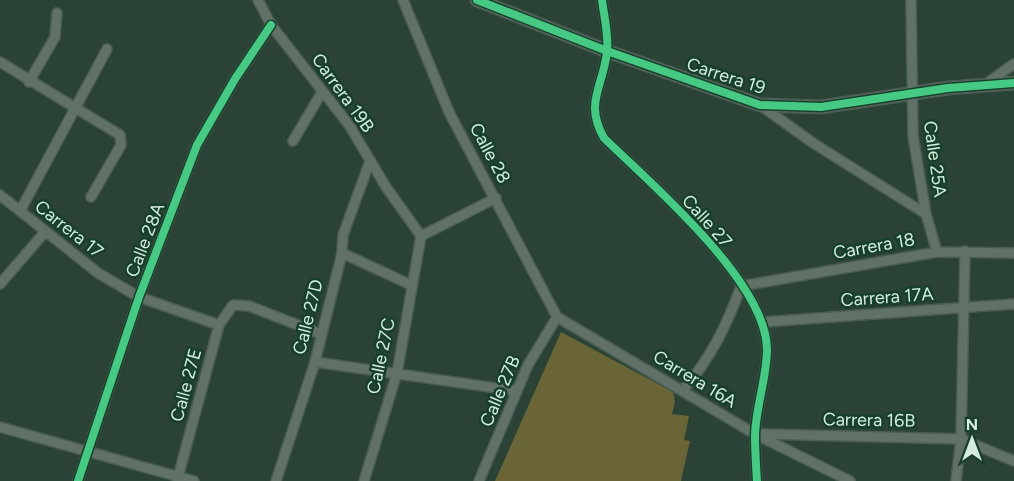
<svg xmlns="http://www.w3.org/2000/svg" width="1014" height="481" viewBox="0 0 1014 481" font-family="Figtree,sans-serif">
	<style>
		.green { fill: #6a6536 }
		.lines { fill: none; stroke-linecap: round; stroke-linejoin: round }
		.minor-casing { stroke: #4a5d53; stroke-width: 12 }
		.tertiary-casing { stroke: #4a5d53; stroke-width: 15 }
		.minor { stroke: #617168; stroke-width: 9 }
		.tertiary { stroke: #617168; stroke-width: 12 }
		.cycleway-casing { stroke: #17402c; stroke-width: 11 }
		.cycleway { stroke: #46c982; stroke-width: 8 }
		.labels { text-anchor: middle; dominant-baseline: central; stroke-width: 5; stroke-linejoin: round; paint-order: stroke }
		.street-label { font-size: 18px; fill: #d4ebdd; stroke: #17402c }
	</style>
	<rect width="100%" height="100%" fill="#2b4236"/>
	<polygon class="green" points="561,332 673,392 675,402 672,414 689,416 684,440 690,441 681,481 495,481"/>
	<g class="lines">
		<g class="minor-casing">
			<g id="minor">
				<polyline points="258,0 271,25 349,125 386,187 421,236"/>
				<polyline points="403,0 449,112 557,317"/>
				<path d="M602 0C604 16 609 36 607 52 603 87 584 103 604 138 651 184 766 281 767 349 767 377 756 406 755 435 755 450 756 466 757 481"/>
				<polyline points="911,0 913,136 926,214 937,252"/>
				<polyline points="0,62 120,135 121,145 91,197"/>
				<polyline points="29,82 55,37 57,13"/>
				<polyline points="986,84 1014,64"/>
				<polyline points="760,105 813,143 926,214"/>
				<polyline points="293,141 322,92"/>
				<polyline points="0,195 98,273 139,297 219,325"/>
				<polyline points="20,211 107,49"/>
				<polyline points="421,236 496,198"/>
				<polyline points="342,253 411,285"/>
				<polyline points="0,284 45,232"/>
				<polyline points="557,317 755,434 850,481"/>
				<polyline points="763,322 1014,304"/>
				<polyline points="315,362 517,391"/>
				<path d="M683 390C711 358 727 325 741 286L937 252 1014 253"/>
				<polyline points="0,427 194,481"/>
				<polyline points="757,434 961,439 1014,461"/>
				<polyline points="78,481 139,297 197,145 235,79 271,25"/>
				<polyline points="177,481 219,325 233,305 249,306 321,334"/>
				<polyline points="276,481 315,362 342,253 343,235 370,161"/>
				<polyline points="364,481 397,373 421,236"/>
				<polyline points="479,481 528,365 557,317"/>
				<polyline points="956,481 961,439 965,251"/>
			</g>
		</g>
		<g class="tertiary-casing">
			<polyline id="tertiary" points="477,0 607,51 760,105 821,107 948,88 1014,83"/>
		</g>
		<use href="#minor" class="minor"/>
		<use href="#tertiary" class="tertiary"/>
		<g class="cycleway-casing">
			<g id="cycleway">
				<polyline points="477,0 607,51 760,105 821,107 948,88 1014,83"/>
				<path d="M602 0C604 16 609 36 607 52 603 87 584 103 604 138 651 184 766 281 767 349 767 377 756 406 755 435 755 450 756 466 757 481"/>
				<polyline points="78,481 139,297 197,145 235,79 271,25"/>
			</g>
		</g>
		<use href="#cycleway" class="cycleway"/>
	</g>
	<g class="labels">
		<g class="street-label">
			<text transform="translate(726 76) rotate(18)">Carrera 19</text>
			<text transform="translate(343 93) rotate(54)">Carrera 19B</text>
			<text transform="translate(490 153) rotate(62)">Calle 28</text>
			<text transform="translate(935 159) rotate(82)">Calle 25A</text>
			<text transform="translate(707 221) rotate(48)">Calle 27</text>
			<text transform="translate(69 229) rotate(38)">Carrera 17</text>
			<text transform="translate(145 240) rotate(-69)">Calle 28A</text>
			<text transform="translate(874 246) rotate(-10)">Carrera 18</text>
			<text transform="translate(887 297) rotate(-4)">Carrera 17A</text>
			<text transform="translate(308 317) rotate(-76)">Calle 27D</text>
			<text transform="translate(381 356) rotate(-78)">Calle 27C</text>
			<text transform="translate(695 379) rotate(31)">Carrera 16A</text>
			<text transform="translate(186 385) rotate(-75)">Calle 27E</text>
			<text transform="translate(500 391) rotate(-67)">Calle 27B</text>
			<text transform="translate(869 420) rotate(1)">Carrera 16B</text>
		</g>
	</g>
	<g transform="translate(972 439)" stroke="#17402c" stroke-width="4.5" paint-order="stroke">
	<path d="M0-4.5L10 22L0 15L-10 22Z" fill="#d4ebdd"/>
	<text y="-9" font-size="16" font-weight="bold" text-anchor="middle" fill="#d4ebdd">N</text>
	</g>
</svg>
